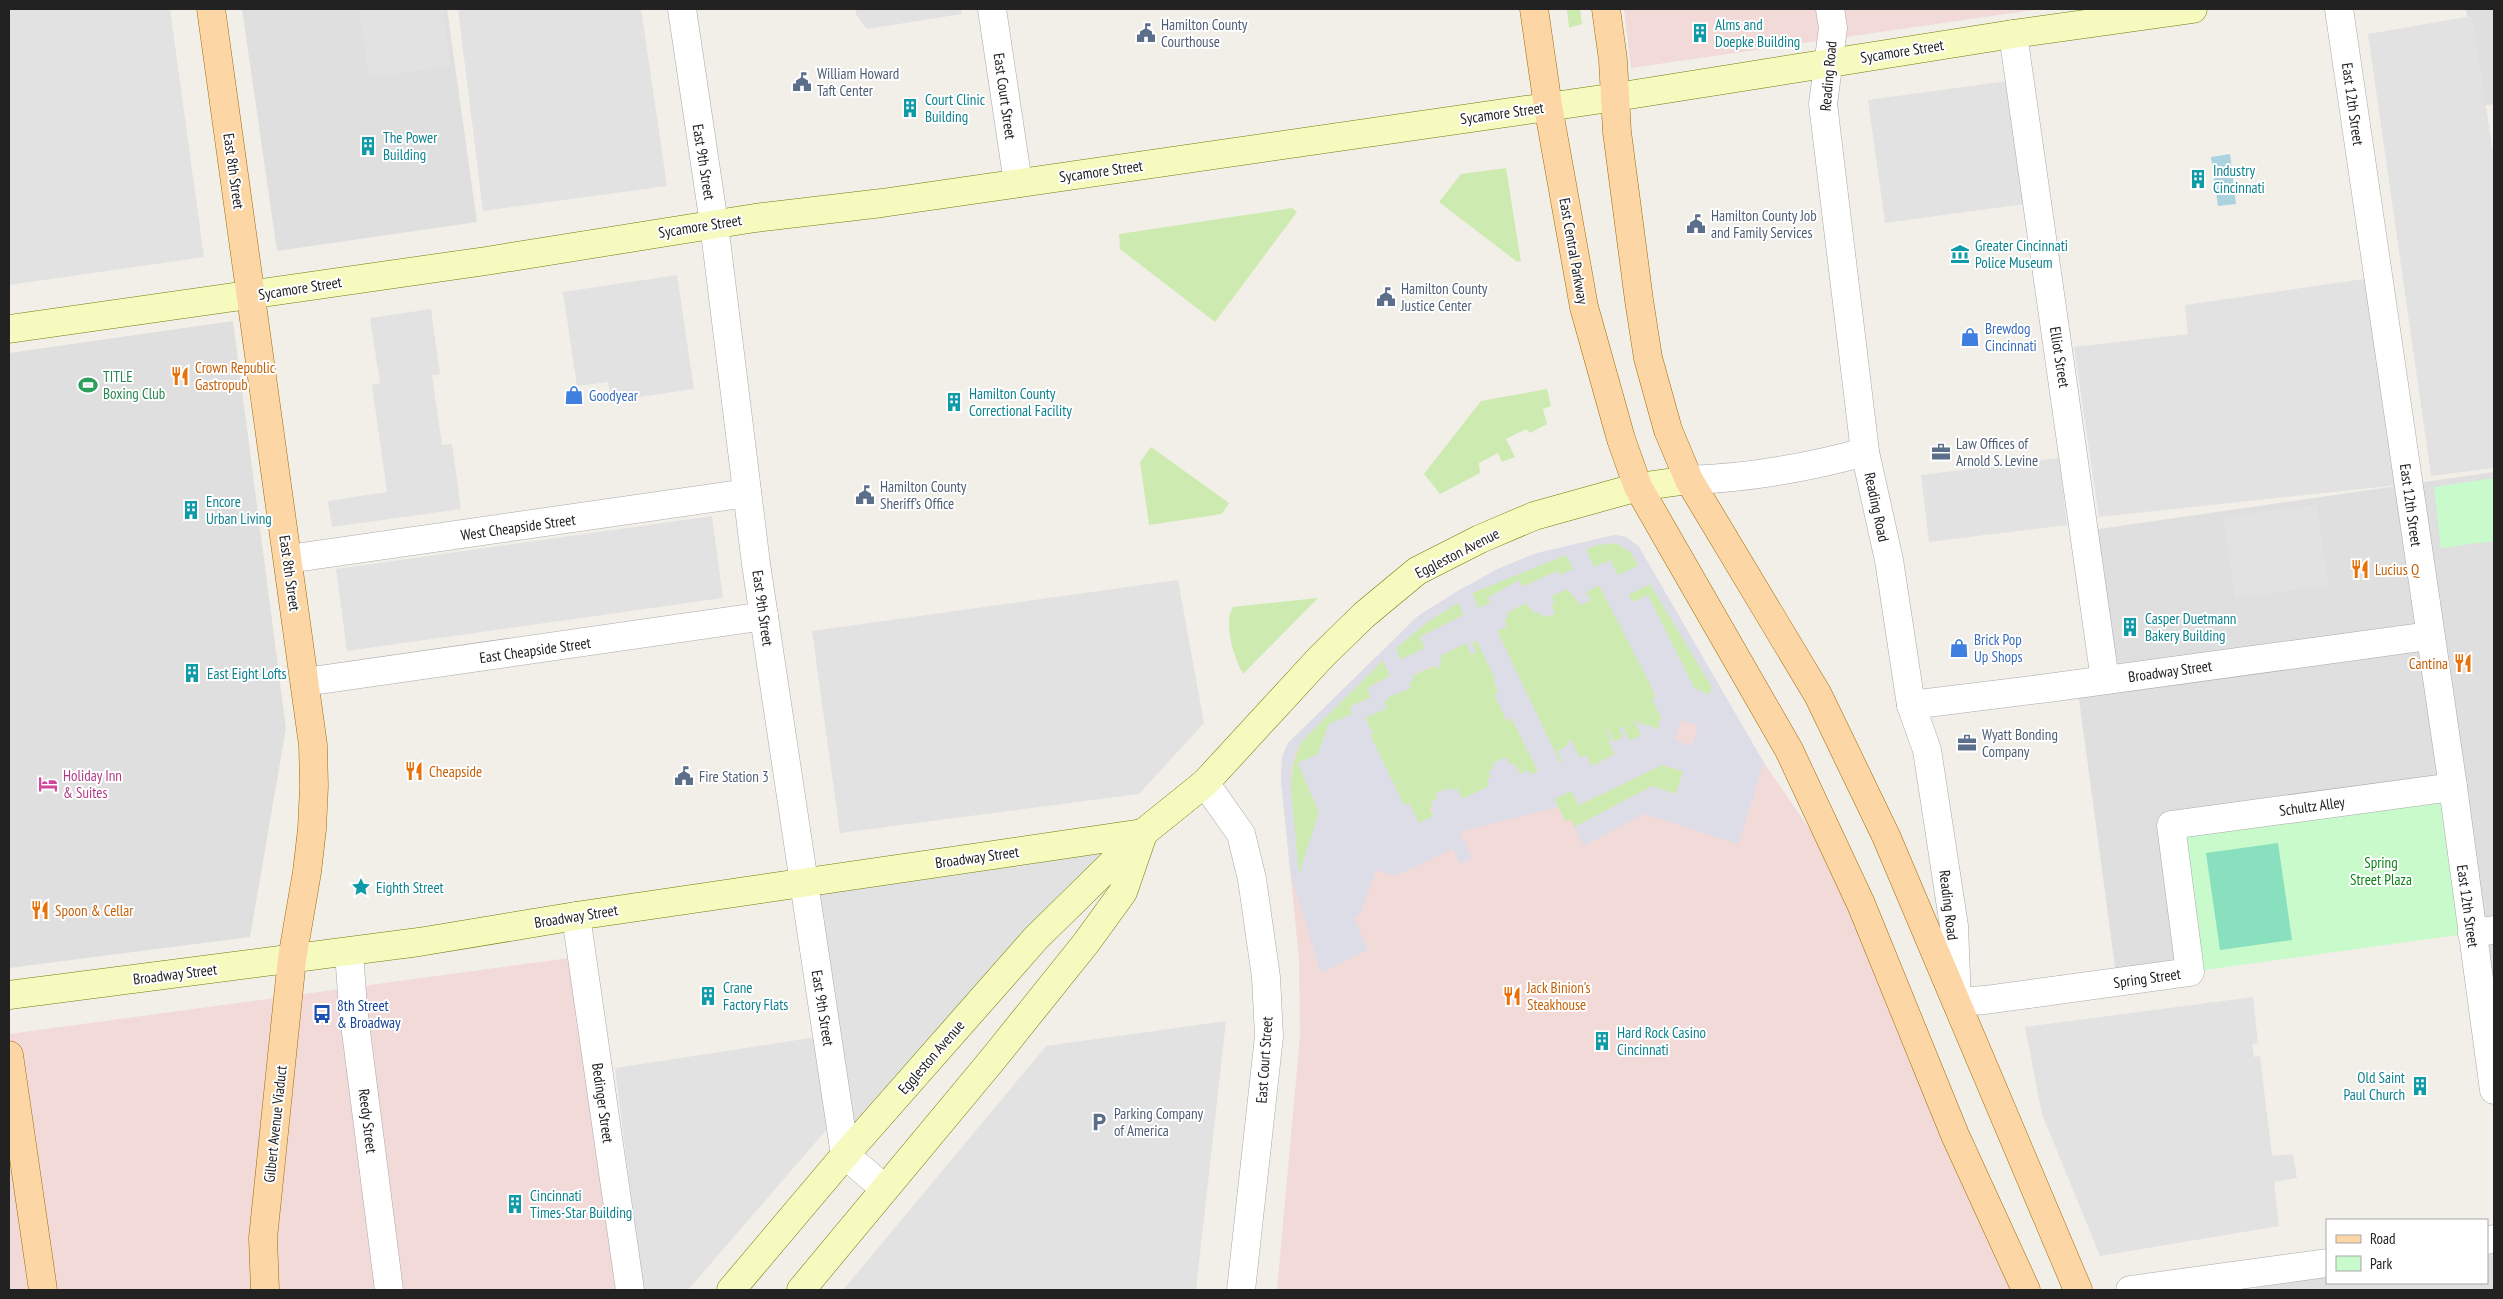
<svg xmlns="http://www.w3.org/2000/svg" width="2503" height="1299" viewBox="0 0 2503 1299" font-family="'PT Sans Narrow',sans-serif">
	<style>
		.residential { fill: #e0dfdf }
		.commercial { fill: #f2dad9 }
		.grass { fill: #cdebb0 }
		.park { fill: #c8facc }
		.pitch { fill: #88e0be }
		.parking { fill: #e2e2e2 }
		.plaza { fill: #dddde8; fill-rule: evenodd }
		.water { fill: #aad3df }
		.lines { fill: none; stroke-linecap: round; stroke-linejoin: round }
		.minor-casing { stroke: #a9a9a9; stroke-width: 29 }
		.secondary-casing { stroke: #707d05; stroke-width: 29 }
		.primary-casing { stroke: #a06b00; stroke-width: 29 }
		.minor { stroke: #fff; stroke-width: 28 }
		.secondary { stroke: #f7fabf; stroke-width: 28 }
		.primary { stroke: #fcd6a4; stroke-width: 28 }
		.labels { text-anchor: middle; dominant-baseline: central; stroke-width: 4; stroke-linejoin: round; paint-order: stroke }
		.service-label { font-size: 15px; fill: #4e5e75; stroke: #fff; text-anchor: start }
		.culture-label { font-size: 15px; fill: #0d838f; stroke: #fff; text-anchor: start }
		.street-label { font-size: 15px; fill: #222; stroke: #fff }
		.shop-label { font-size: 15px; fill: #366cbe; stroke: #fff; text-anchor: start }
		.food-label { font-size: 15px; fill: #c56008; stroke: #fff; text-anchor: start }
		.leisure-label { font-size: 15px; fill: #27864d; stroke: #fff; text-anchor: start }
		.hotel-label { font-size: 15px; fill: #b23c85; stroke: #fff; text-anchor: start }
		.park-label { font-size: 15px; fill: #0c8416; stroke: #fff }
		.transit-label { font-size: 15px; fill: #164399; stroke: #fff; text-anchor: start }
	</style>
	<rect width="100%" height="100%" fill="#f2efe9"/>
	<g class="residential">
		<polygon points="242,9 447,9 477,222 277,251"/>
		<polygon points="2466,9 2494,9 2494,104 2481,106"/>
		<polygon points="233,321 286,728 250,937 9,968 9,353"/>
		<polygon points="2494,472 2494,1090 2453,787 2190,972 2117,982 2077,684 2105,680 2085,531"/>
		<polygon points="2494,1239 2494,1290 2257,1290 2248,1274 2327,1263 2327,1283 2487,1283 2487,1240"/>
	</g>
	<g class="commercial">
		<polygon points="1624,9 2041,9 1631,68"/>
		<polygon points="1615,535 1626,537 1639,547 1764,763 1861,904 2026,1290 1277,1290 1300,1036 1299,959 1281,781 1282,757 1288,743 1418,616 1456,592 1498,569 1537,553"/>
		<polygon points="577,957 622,1290 9,1290 9,1034"/>
	</g>
	<g class="grass">
		<polygon points="1567,9 1580,9 1582,24 1569,28"/>
		<polygon points="1506,168 1521,262 1516,261 1439,202 1461,174"/>
		<polygon points="1292,208 1297,212 1215,322 1120,249 1119,234"/>
		<polygon points="1547,389 1551,406 1543,409 1547,424 1530,433 1526,429 1506,439 1515,457 1502,462 1498,453 1479,463 1480,473 1440,494 1424,474 1481,401"/>
		<polygon points="1151,447 1229,503 1222,514 1149,525 1140,462"/>
		<polygon points="1616,543 1631,552 1639,566 1618,575 1594,568 1586,549 1597,545"/>
		<polygon points="1566,554 1574,569 1560,575 1557,571 1523,587 1519,580 1488,598 1491,603 1478,608 1472,593"/>
		<polygon points="1650,584 1712,687 1709,695 1694,688 1648,596 1632,602 1629,594"/>
		<path d="M1599 585C1612 611 1667 703 1661 726L1654 730 1647 726 1639 725 1634 720 1642 735 1630 741 1622 726 1624 737 1614 742 1607 729 1612 741 1609 743 1615 754 1592 766 1580 759 1570 740 1563 762 1560 763 1497 631 1507 626 1504 619 1506 613 1527 603 1529 608 1531 607 1546 614 1547 617 1552 596 1567 589 1581 605 1586 592Z"/>
		<path d="M1318 598 1243 674C1234 659 1223 623 1233 607Z"/>
		<polygon points="1458,602 1464,615 1420,637 1425,648 1400,660 1396,648 1426,623"/>
		<polygon points="1477,641 1495,679 1493,680 1499,692 1494,694 1508,720 1511,718 1538,771 1531,775 1528,770 1520,774 1514,763 1510,765 1506,757 1493,764 1494,768 1491,777 1487,779 1490,786 1462,799 1448,788 1436,794 1438,798 1430,809 1434,816 1419,823 1409,803 1404,806 1370,735 1365,718 1386,708 1384,702 1388,697 1411,688 1408,683 1412,676 1439,664 1440,656 1466,643 1476,652 1471,643"/>
		<path d="M1383 660 1390 676 1367 688 1372 697 1350 707 1353 714 1329 724 1318 754 1298 763 1319 812 1299 876C1295 832 1280 780 1303 740Z"/>
		<polygon points="1662,765 1683,771 1676,794 1652,786 1575,827 1571,819 1566,822 1554,799 1571,791 1579,805"/>
	</g>
	<g class="park">
		<polygon points="2494,478 2494,541 2441,548 2434,487"/>
		<polygon points="2451,787 2472,933 2190,972 2171,825"/>
	</g>
	<polygon class="pitch" points="2278,843 2292,940 2220,950 2206,853"/>
	<g class="parking">
		<polygon points="9,9 170,9 204,257 9,285"/>
		<polygon points="359,9 443,9 451,66 369,77"/>
		<polygon points="458,9 641,9 667,186 483,211"/>
		<polygon points="855,9 961,9 962,14 867,29 856,14"/>
		<polygon points="2472,16 2492,146 2494,146 2494,468 2431,476 2368,34"/>
		<polygon points="2007,81 2024,204 1885,223 1868,100"/>
		<polygon points="677,275 694,389 611,401 608,382 577,386 563,292"/>
		<polygon points="2378,277 2408,484 2099,517 2074,347 2188,334 2185,305"/>
		<polygon points="431,309 440,374 432,375 442,445 452,444 461,509 332,527 328,501 387,492 372,385 380,383 370,318"/>
		<polygon points="2059,458 2067,525 1929,542 1921,475"/>
		<polygon points="2317,505 2328,585 2235,598 2223,517"/>
		<polygon points="712,516 723,598 347,651 336,569"/>
		<polygon points="1178,580 1204,723 1139,794 840,833 812,631"/>
		<polygon points="1143,833 845,1155 803,882"/>
		<polygon points="2253,997 2258,1043 2252,1044 2254,1057 2260,1056 2272,1156 2293,1154 2297,1178 2274,1182 2279,1226 2100,1256 2042,1114 2025,1027"/>
		<polygon points="1226,1021 1196,1290 843,1290 1046,1046"/>
		<polygon points="817,1037 828,1128 688,1290 643,1290 615,1068"/>
	</g>
	<path class="plaza" d="M1615 535 1626 537 1639 547 1764 763 1738 844 1644 814 1584 846 1575 827 1652 786 1676 794 1683 771 1662 765 1579 805 1571 791 1555 799 1558 807 1460 832 1472 858 1460 864 1453 849 1395 876 1376 870 1361 913 1354 917 1368 950 1321 973 1291 876 1281 781 1282 757 1288 743 1418 616 1456 592 1498 569 1537 553ZM1616 543 1631 552 1638 566 1618 575 1610 560 1594 567 1586 549 1597 545ZM1566 555 1573 569 1560 575 1557 571 1523 587 1519 580 1488 598 1491 603 1478 608 1472 593ZM1650 584 1712 687 1709 695 1694 688 1648 595 1632 602 1629 594ZM1599 585 1656 696 1652 700 1662 719 1658 721 1660 726 1654 730 1651 725 1647 726 1644 723 1639 725 1636 720 1634 721 1641 735 1630 741 1622 726 1619 728 1624 737 1615 742 1608 729 1606 730 1612 740 1609 742 1615 754 1592 766 1586 755 1580 758 1570 739 1567 746 1557 751 1563 762 1560 763 1497 631 1507 626 1504 619 1508 617 1506 613 1526 603 1534 613 1538 612 1541 617 1546 614 1547 617 1555 614 1551 605 1555 603 1552 596 1567 589 1581 605 1591 600 1586 592ZM1458 603 1464 615 1420 637 1425 648 1400 660 1396 648 1426 623ZM1477 641 1495 679 1493 680 1499 692 1494 694 1508 723V720L1512 718 1538 771 1531 775 1528 770 1520 774 1514 763 1510 764 1506 757 1492 764 1494 768 1488 771 1491 777 1487 779 1489 786 1463 799 1457 788 1450 791 1448 788 1436 793 1438 798 1431 802 1433 816 1419 823 1409 803 1404 805 1370 735 1373 733 1365 718 1387 708 1384 702 1389 699 1388 697 1411 688 1409 683 1414 680 1412 675 1434 665 1436 669 1440 667 1439 664 1442 662 1440 656 1466 643 1471 654 1476 652 1472 643ZM1383 660 1390 676 1367 688 1371 697 1350 707 1352 714 1329 724 1318 754 1298 763 1319 812 1299 874 1291 789V771L1295 754 1303 740ZM1681 720 1698 726 1692 746 1675 740Z"/>
	<polygon class="water" points="2230,154 2236,204 2218,206 2211,157"/>
	<g class="lines">
		<g class="minor-casing">
			<g id="minor">
				<polyline points="682,9 714,224 756,564 845,1155 884,1188"/>
				<polyline points="992,9 1018,183"/>
				<polyline points="1830,9 1833,28 1823,104 1865,452 1889,560 1911,705 1927,750 1954,926 1957,1002 1985,1000 2190,972 2171,825 2453,787"/>
				<polyline points="2339,9 2453,787 2494,1090"/>
				<polyline points="2013,34 2105,680"/>
				<path d="M1689 480C1750 478 1806 468 1865 452"/>
				<polyline points="288,559 747,493"/>
				<polyline points="305,682 764,616"/>
				<polyline points="1911,705 2048,688 2429,636"/>
				<polyline points="1205,783 1241,834 1252,879 1266,977 1269,1036 1241,1290"/>
				<polyline points="576,916 630,1290"/>
				<polyline points="2472,933 2494,930"/>
				<polyline points="349,952 353,1008 389,1290"/>
				<polyline points="2487,1240 2494,1239"/>
				<polyline points="2130,1290 2327,1263"/>
			</g>
		</g>
		<g class="secondary-casing">
			<g id="secondary">
				<polyline points="9,329 486,261 755,218 882,203 1616,97 2013,34 2193,9"/>
				<polyline points="9,995 419,942 576,916 1143,833"/>
				<polyline points="731,1290 845,1155 1036,938 1143,833 1205,783 1320,658 1364,615 1417,571 1480,539 1534,516 1638,487 1689,480"/>
				<polyline points="801,1290 993,1059 1086,943 1123,892 1142,837"/>
			</g>
		</g>
		<g class="primary-casing">
			<g id="primary">
				<polyline points="211,9 313,745 314,786 312,829 307,872 292,959 263,1238 265,1290"/>
				<polyline points="1534,9 1548,106 1584,307 1621,439 1638,487 1789,750 1861,904 1955,1135 2026,1290"/>
				<polyline points="1606,9 1613,60 1617,132 1639,300 1648,358 1668,430 1689,480 1818,695 1886,836 2078,1290"/>
				<polyline points="9,1055 43,1290"/>
			</g>
		</g>
		<use href="#minor" class="minor"/>
		<use href="#secondary" class="secondary"/>
		<use href="#primary" class="primary"/>
	</g>
	<defs>
		<g id="civic-bare" transform="scale(1.5)"><path d="M-.6-6.5H3V-4.5H.6V-3L4-1V1h2V6H-6V1h2V-1L-.6-3ZM-1.2 2.5V6h2.4V2.5Z" fill="#5c6f8a" stroke="#fff" stroke-width="2.5" paint-order="stroke"/></g>
		<g id="building-bare" transform="scale(1.5)"><path d="M-4-6H4V6H1V3H-1V6H-4ZM-2.5-4.3h1.7v1.8h-1.7ZM.8-4.3h1.7v1.8H.8ZM-2.5-1h1.7V.8h-1.7ZM.8-1h1.7V.8H.8Z" fill="#0f9aa8" stroke="#fff" stroke-width="2.5" paint-order="stroke"/></g>
		<g id="museum-bare" transform="scale(1.5)"><path d="M0-6L6-3V-2H-6V-3ZM-5-1h2V3h-2ZM-1-1h2V3h-2ZM3-1h2V3H3ZM-6 4H6V6H-6Z" fill="#0f9aa8" stroke="#fff" stroke-width="2.5" paint-order="stroke"/></g>
		<g id="shop-bare" transform="scale(1.5)"><path d="M-5-2.5h2.3a2.7 3.5 0 0 1 5.4 0H5L5.5 6h-11ZM-1.5-2.5h3a1.5 2.3 0 0 0-3 0Z" fill="#3f7fe0" stroke="#fff" stroke-width="2.5" paint-order="stroke"/></g>
		<g id="restaurant-bare" transform="scale(1.5)"><path d="M-5-6h1v4h1v-4h1v4h1v-4h1v5L-1.5 .5V6h-2V.5L-5-1ZM5-6V6H3V1.5H1.5Q1.5-4 5-6Z" fill="#e8710a" stroke="#fff" stroke-width="2.5" paint-order="stroke"/></g>
		<g id="stadium-bare" transform="scale(1.5)"><path d="M0-5a6.5 5 0 1 0 0 10a6.5 5 0 1 0 0-10ZM-3.5-1.8h7v3.6h-7Z" fill="#2e9e5b" stroke="#fff" stroke-width="2.5" paint-order="stroke"/></g>
		<g id="office-bare" transform="scale(1.5)"><path d="M-6-3h4V-5.5h4V-3h4V5H-6ZM-1-4.5V-3h2v-1.5ZM-6 0V1H6V0Z" fill="#5c6f8a" stroke="#fff" stroke-width="2.5" paint-order="stroke"/></g>
		<g id="hotel-bare" transform="scale(1.5)"><path d="M-6-4.5h1.5V1H6V5H4.5V3h-9V5H-6ZM-4 0a1.8 1.8 0 1 1 3.6 0ZM.5 0V-2.5h3Q6-2.5 6 0Z" fill="#d1479c" stroke="#fff" stroke-width="2.5" paint-order="stroke"/></g>
		<g id="sight-bare" transform="scale(1.5)"><path d="M0-6L1.8-2.2L6-1.7L2.9 1.2L3.7 5.4L0 3.3L-3.7 5.4L-2.9 1.2L-6-1.7L-1.8-2.2Z" fill="#0f9aa8" stroke="#fff" stroke-width="2.5" paint-order="stroke"/></g>
		<g id="bus-bare" transform="scale(1.5)"><path d="M-5-6H5V4H4V6H2V4H-2V6H-4V4H-5ZM-3.5-4V0h7V-4ZM-3.5 1.2v1.5H-2V1.2ZM2 1.2v1.5H3.5V1.2Z" fill="#1a4fb4" stroke="#fff" stroke-width="2.5" paint-order="stroke"/></g>
		<g id="parking-bare" transform="scale(1.5)"><path d="M-3.5-5.5H1a3.5 3.5 0 0 1 0 7H-1V5.5H-3.5ZM-1-3.4V-.6H.8a1.4 1.4 0 0 0 0-2.8Z" fill="#5c6f8a" stroke="#fff" stroke-width="2.5" paint-order="stroke"/></g>
	</defs>
	<g fill-rule="evenodd">
		<use href="#civic-bare" x="1146" y="33"/>
		<use href="#building-bare" x="1700" y="33"/>
		<use href="#civic-bare" x="802" y="82"/>
		<use href="#building-bare" x="910" y="108"/>
		<use href="#building-bare" x="368" y="146"/>
		<use href="#building-bare" x="2198" y="179"/>
		<use href="#civic-bare" x="1696" y="224"/>
		<use href="#museum-bare" x="1960" y="254"/>
		<use href="#civic-bare" x="1386" y="297"/>
		<use href="#shop-bare" x="1970" y="337"/>
		<use href="#restaurant-bare" x="180" y="376"/>
		<use href="#stadium-bare" x="88" y="385"/>
		<use href="#shop-bare" x="574" y="395"/>
		<use href="#building-bare" x="954" y="402"/>
		<use href="#office-bare" x="1941" y="452"/>
		<use href="#civic-bare" x="865" y="495"/>
		<use href="#building-bare" x="191" y="510"/>
		<use href="#restaurant-bare" x="2360" y="569"/>
		<use href="#building-bare" x="2130" y="627"/>
		<use href="#shop-bare" x="1959" y="648"/>
		<use href="#restaurant-bare" x="2463" y="663"/>
		<use href="#building-bare" x="192" y="673"/>
		<use href="#office-bare" x="1967" y="743"/>
		<use href="#restaurant-bare" x="414" y="771"/>
		<use href="#civic-bare" x="684" y="776"/>
		<use href="#hotel-bare" x="48" y="784"/>
		<use href="#sight-bare" x="361" y="887"/>
		<use href="#restaurant-bare" x="40" y="910"/>
		<use href="#building-bare" x="708" y="996"/>
		<use href="#restaurant-bare" x="1512" y="996"/>
		<use href="#bus-bare" x="322" y="1014"/>
		<use href="#building-bare" x="1602" y="1041"/>
		<use href="#building-bare" x="2420" y="1086"/>
		<use href="#parking-bare" x="1099" y="1122"/>
		<use href="#building-bare" x="515" y="1204"/>
	</g>
	<g class="labels">
		<g class="service-label">
			<text x="1161" y="24">Hamilton County<tspan x="1161" dy="17">Courthouse</tspan></text>
			<text x="817" y="73">William Howard<tspan x="817" dy="17">Taft Center</tspan></text>
			<text x="1711" y="215">Hamilton County Job<tspan x="1711" dy="17">and Family Services</tspan></text>
			<text x="1401" y="288">Hamilton County<tspan x="1401" dy="17">Justice Center</tspan></text>
			<text x="1956" y="443">Law Offices of<tspan x="1956" dy="17">Arnold S. Levine</tspan></text>
			<text x="880" y="486">Hamilton County<tspan x="880" dy="17">Sheriff’s Office</tspan></text>
			<text x="1982" y="734">Wyatt Bonding<tspan x="1982" dy="17">Company</tspan></text>
			<text x="699" y="776">Fire Station 3</text>
			<text x="1114" y="1113">Parking Company<tspan x="1114" dy="17">of America</tspan></text>
		</g>
		<g class="culture-label">
			<text x="1715" y="24">Alms and<tspan x="1715" dy="17">Doepke Building</tspan></text>
			<text x="925" y="99">Court Clinic<tspan x="925" dy="17">Building</tspan></text>
			<text x="383" y="137">The Power<tspan x="383" dy="17">Building</tspan></text>
			<text x="2213" y="170">Industry<tspan x="2213" dy="17">Cincinnati</tspan></text>
			<text x="1975" y="245">Greater Cincinnati<tspan x="1975" dy="17">Police Museum</tspan></text>
			<text x="969" y="393">Hamilton County<tspan x="969" dy="17">Correctional Facility</tspan></text>
			<text x="206" y="501">Encore<tspan x="206" dy="17">Urban Living</tspan></text>
			<text x="2145" y="618">Casper Duetmann<tspan x="2145" dy="17">Bakery Building</tspan></text>
			<text x="207" y="673">East Eight Lofts</text>
			<text x="376" y="887">Eighth Street</text>
			<text x="723" y="987">Crane<tspan x="723" dy="17">Factory Flats</tspan></text>
			<text x="1617" y="1032">Hard Rock Casino<tspan x="1617" dy="17">Cincinnati</tspan></text>
			<text x="2405" y="1077" text-anchor="end">Old Saint<tspan x="2405" dy="17">Paul Church</tspan></text>
			<text x="530" y="1195">Cincinnati<tspan x="530" dy="17">Times-Star Building</tspan></text>
		</g>
		<g class="street-label">
			<text transform="translate(1902 51) rotate(-9)">Sycamore Street</text>
			<text transform="translate(1828 76) rotate(-85)">Reading Road</text>
			<text transform="translate(1005 96) rotate(82)">East Court Street</text>
			<text transform="translate(2353 104) rotate(82)">East 12th Street</text>
			<text transform="translate(1502 113) rotate(-8)">Sycamore Street</text>
			<text transform="translate(704 162) rotate(81)">East 9th Street</text>
			<text transform="translate(234 171) rotate(82)">East 8th Street</text>
			<text transform="translate(1101 171) rotate(-8)">Sycamore Street</text>
			<text transform="translate(700 226) rotate(-9)">Sycamore Street</text>
			<text transform="translate(1574 251) rotate(80)">East Central Parkway</text>
			<text transform="translate(300 288) rotate(-9)">Sycamore Street</text>
			<text transform="translate(2060 357) rotate(81)">Elliot Street</text>
			<text transform="translate(2411 505) rotate(82)">East 12th Street</text>
			<text transform="translate(1877 507) rotate(78)">Reading Road</text>
			<text transform="translate(518 527) rotate(-8)">West Cheapside Street</text>
			<text transform="translate(1457 553) rotate(-27)">Eggleston Avenue</text>
			<text transform="translate(290 573) rotate(82)">East 8th Street</text>
			<text transform="translate(763 608) rotate(82)">East 9th Street</text>
			<text transform="translate(535 650) rotate(-8)">East Cheapside Street</text>
			<text transform="translate(2170 671) rotate(-8)">Broadway Street</text>
			<text transform="translate(2312 806) rotate(-8)">Schultz Alley</text>
			<text transform="translate(977 857) rotate(-8)">Broadway Street</text>
			<text transform="translate(1949 905) rotate(83)">Reading Road</text>
			<text transform="translate(2468 906) rotate(82)">East 12th Street</text>
			<text transform="translate(576 916) rotate(-9)">Broadway Street</text>
			<text transform="translate(175 974) rotate(-7)">Broadway Street</text>
			<text transform="translate(2147 978) rotate(-8)">Spring Street</text>
			<text transform="translate(823 1008) rotate(81)">East 9th Street</text>
			<text transform="translate(931 1057) rotate(-49)">Eggleston Avenue</text>
			<text transform="translate(1264 1060) rotate(-86)">East Court Street</text>
			<text transform="translate(603 1103) rotate(82)">Bedinger Street</text>
			<text transform="translate(368 1121) rotate(83)">Reedy Street</text>
			<text transform="translate(275 1124) rotate(-84)">Gilbert Avenue Viaduct</text>
		</g>
		<g class="shop-label">
			<text x="1985" y="328">Brewdog<tspan x="1985" dy="17">Cincinnati</tspan></text>
			<text x="589" y="395">Goodyear</text>
			<text x="1974" y="639">Brick Pop<tspan x="1974" dy="17">Up Shops</tspan></text>
		</g>
		<g class="food-label">
			<text x="195" y="367">Crown Republic<tspan x="195" dy="17">Gastropub</tspan></text>
			<text x="2375" y="569">Lucius Q</text>
			<text x="2448" y="663" text-anchor="end">Cantina</text>
			<text x="429" y="771">Cheapside</text>
			<text x="55" y="910">Spoon &amp; Cellar</text>
			<text x="1527" y="987">Jack Binion’s<tspan x="1527" dy="17">Steakhouse</tspan></text>
		</g>
		<g class="leisure-label">
			<text x="103" y="376">TITLE<tspan x="103" dy="17">Boxing Club</tspan></text>
		</g>
		<g class="hotel-label">
			<text x="63" y="775">Holiday Inn<tspan x="63" dy="17">&amp; Suites</tspan></text>
		</g>
		<g class="park-label">
			<text x="2381" y="862">Spring<tspan x="2381" dy="17">Street Plaza</tspan></text>
		</g>
		<g class="transit-label">
			<text x="337" y="1005">8th Street<tspan x="337" dy="17">&amp; Broadway</tspan></text>
		</g>
	</g>
	<rect width="2503" height="1299" fill="none" stroke="#222222" stroke-width="20"/>
	<rect x="2326" y="1219" width="162" height="65" fill="#ffffff" stroke="#a7a7a7"/>
	<rect x="2336" y="1235" width="25" height="8" fill="#fcd6a4" stroke="#a7a7a7"/>
	<text x="2370" y="1244" font-size="15" fill="#222222">Road</text>
	<rect x="2336" y="1256" width="25" height="15" fill="#c8facc" stroke="#a7a7a7"/>
	<text x="2370" y="1269" font-size="15" fill="#222222">Park</text>
</svg>
